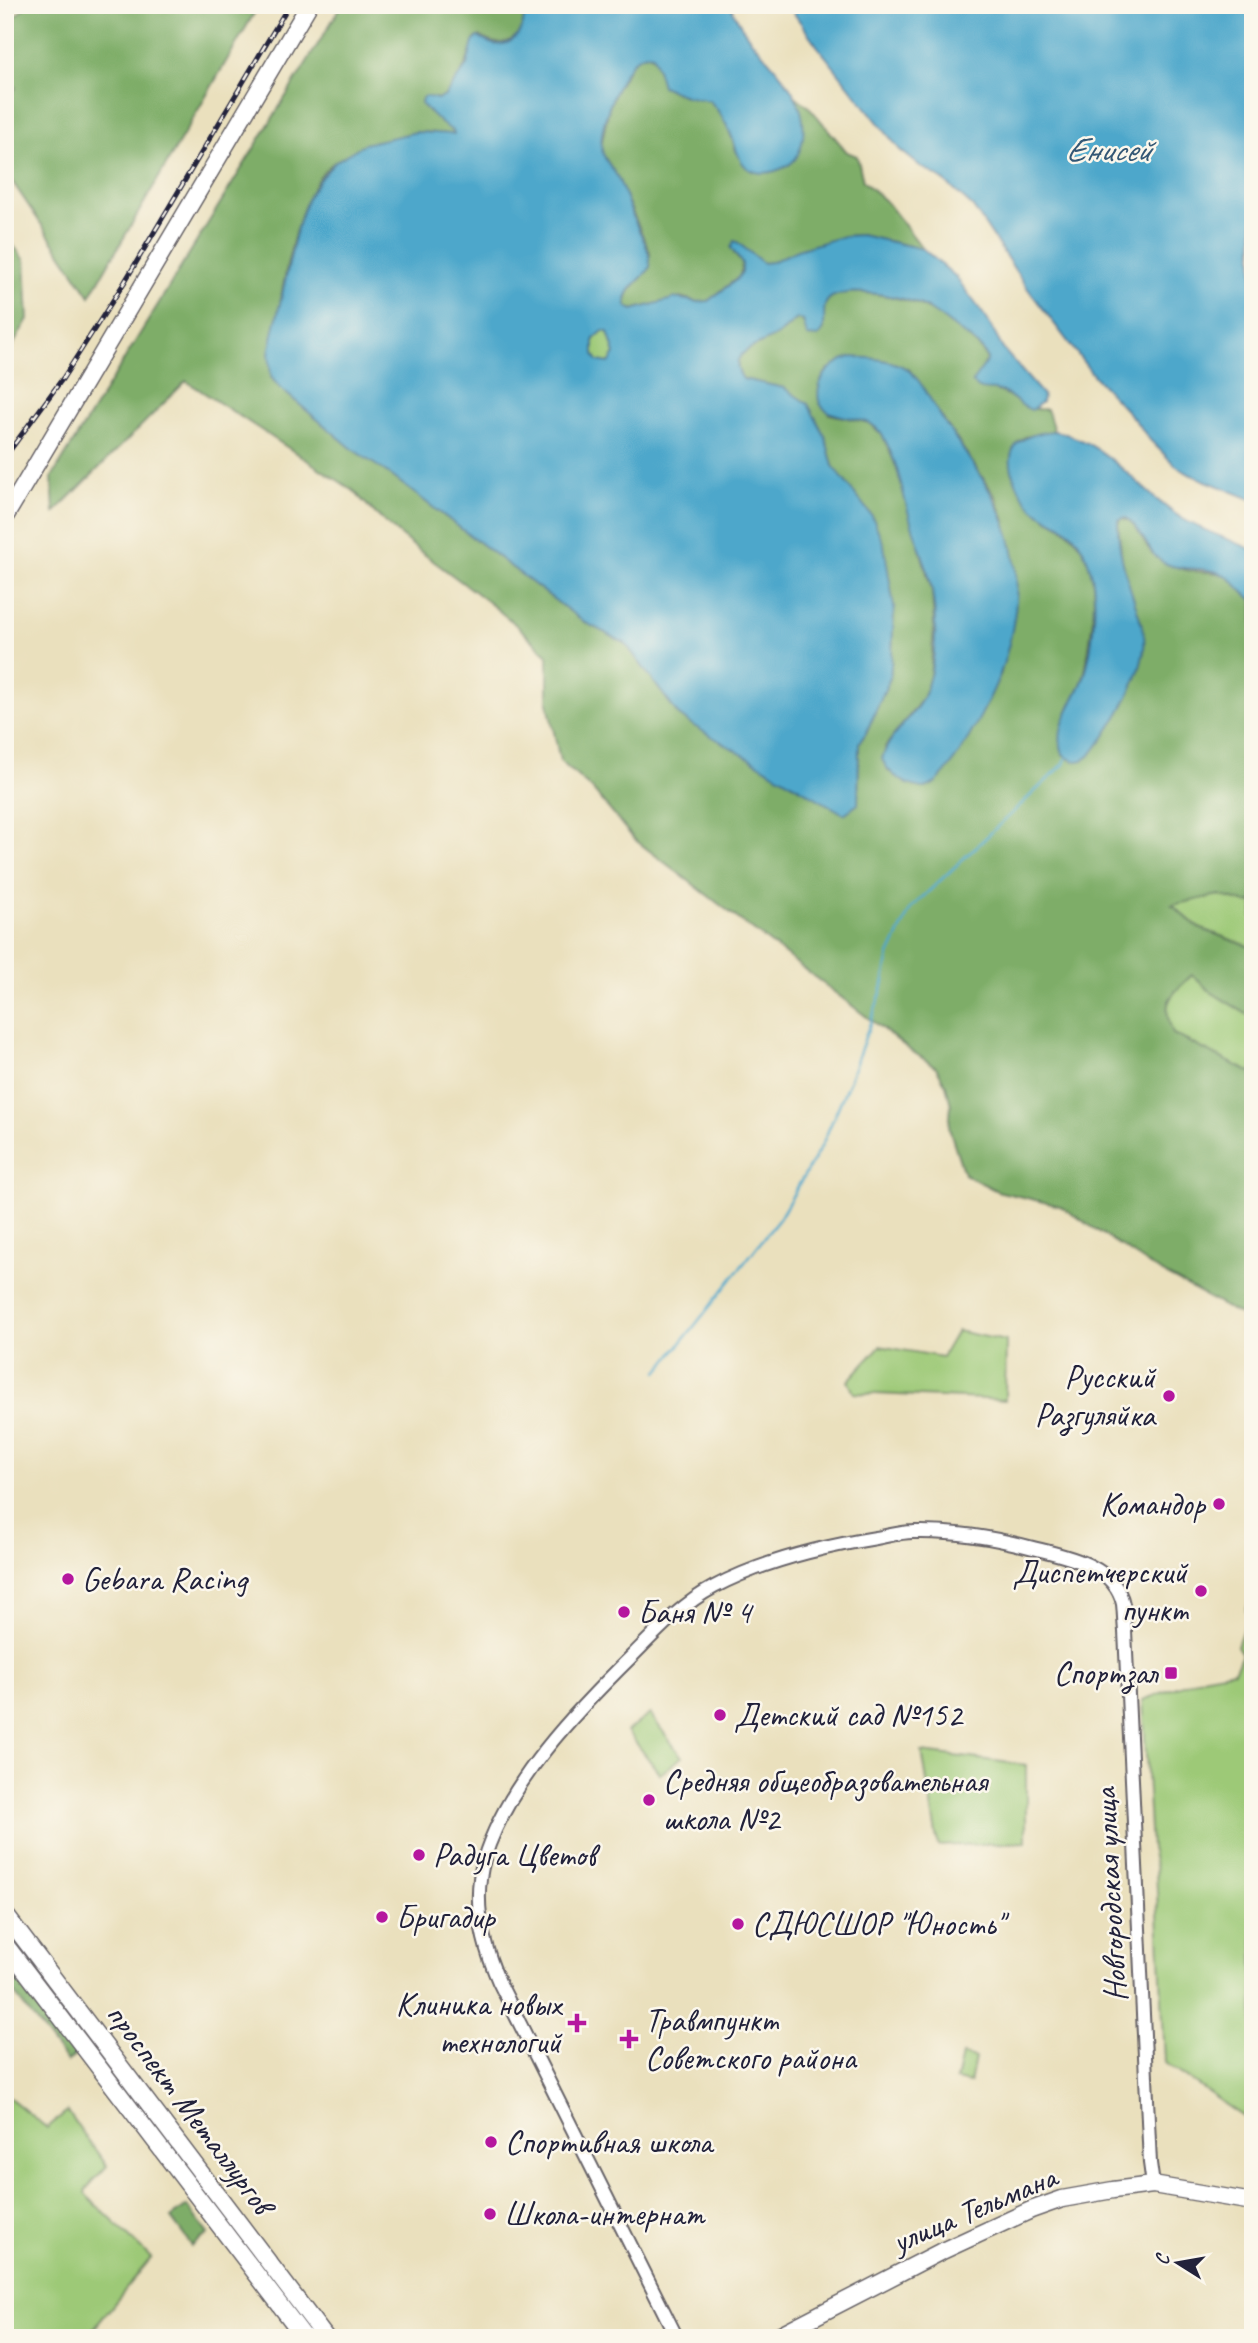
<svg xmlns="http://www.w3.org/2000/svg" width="1258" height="2343" viewBox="0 0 1258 2343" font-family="Caveat,sans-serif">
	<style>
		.green { fill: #9dc977; stroke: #607659; stroke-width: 2 }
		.forest { fill: #7ead68; stroke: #506852; stroke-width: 2; fill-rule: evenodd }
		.water { fill: #4da7cb; stroke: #386483; stroke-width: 2; fill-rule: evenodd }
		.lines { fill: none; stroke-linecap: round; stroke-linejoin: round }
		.stream { stroke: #4da7cb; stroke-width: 2.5 }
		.minor-casing { stroke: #686468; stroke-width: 16 }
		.major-casing { stroke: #686468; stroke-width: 19 }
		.minor { stroke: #fff; stroke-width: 12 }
		.major { stroke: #fff; stroke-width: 16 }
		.rail-casing { stroke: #22223b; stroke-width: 5 }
		.rail { stroke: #fbf7ec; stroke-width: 2.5; stroke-dasharray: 8; stroke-linecap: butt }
		.poi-dot { fill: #b5179e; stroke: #fbf7ec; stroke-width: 2.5 }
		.labels { text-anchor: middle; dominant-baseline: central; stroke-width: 5; stroke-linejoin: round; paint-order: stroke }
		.poi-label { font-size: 33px; fill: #22223b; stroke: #fbf7ec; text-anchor: start }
		.street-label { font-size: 33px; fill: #22223b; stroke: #fbf7ec }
		.water-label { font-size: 35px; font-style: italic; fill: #335775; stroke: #fbf7ec }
	</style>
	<rect width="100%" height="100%" fill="#fbf7ec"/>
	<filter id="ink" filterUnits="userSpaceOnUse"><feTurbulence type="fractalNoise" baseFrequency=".0143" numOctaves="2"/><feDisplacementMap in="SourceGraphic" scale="14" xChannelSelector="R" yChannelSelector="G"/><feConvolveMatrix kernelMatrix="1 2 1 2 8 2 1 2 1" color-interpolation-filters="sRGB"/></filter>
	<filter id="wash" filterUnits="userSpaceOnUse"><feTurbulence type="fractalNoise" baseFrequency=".00686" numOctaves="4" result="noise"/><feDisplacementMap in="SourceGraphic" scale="28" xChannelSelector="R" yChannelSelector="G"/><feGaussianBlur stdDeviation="1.57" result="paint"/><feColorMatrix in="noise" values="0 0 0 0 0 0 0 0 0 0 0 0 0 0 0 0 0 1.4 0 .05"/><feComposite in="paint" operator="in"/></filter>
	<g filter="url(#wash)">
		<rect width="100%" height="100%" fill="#eae0bd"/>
		<g class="green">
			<polygon points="603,331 608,332 615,354 609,363 598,361 594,355 594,339"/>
			<polygon points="1219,895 1247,903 1253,902 1253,948 1199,928 1171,904"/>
			<path d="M1192 975 1211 992 1253 1018V1072L1247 1071 1172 1034C1161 1002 1168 998 1192 975Z"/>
			<polygon points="957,1331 1006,1341 1005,1400 854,1393 848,1381 880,1346 942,1357"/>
			<polygon points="1253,1591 1253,2123 1165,2063 1156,1870 1151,1848 1143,1700 1206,1676 1234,1671 1242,1654 1237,1646 1249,1612 1246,1610"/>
			<polygon points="650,1714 682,1757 660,1774 627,1731"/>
			<polygon points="922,1752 1026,1765 1026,1842 938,1846"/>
			<polygon points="962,2055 975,2058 970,2083 956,2080"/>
			<polygon points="5,2094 47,2128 67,2111 107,2166 86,2189 85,2194 151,2258 88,2336 90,2338 5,2338"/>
		</g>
		<g class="forest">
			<polygon points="27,5 259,5 90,296 5,171 5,99 16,88 5,73 5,26"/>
			<path d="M342 5H522C532 33 504 55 480 36L475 39C470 55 457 90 441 98 436 100 430 97 425 96L421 101 427 110 453 131 454 134C441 135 429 131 417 132 399 135 351 152 336 161 290 190 276 326 271 377L280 388 355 451 388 473 560 604 586 623 625 643 678 714 694 726 858 804 859 743 866 733 890 678 892 653 894 607 872 516 833 466 825 436 784 388 743 379C724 352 757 347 774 337 782 333 789 325 797 319H800L805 324 824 330C824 323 822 310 825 303 835 282 905 298 922 306 938 313 985 345 987 361L984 364 997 391C1021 397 1015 411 1047 409L1054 431 1025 437 1018 442 1046 518C1098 540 1098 592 1090 640 1087 663 1084 683 1073 703L1097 747 1134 682 1144 652 1143 632 1123 570 1118 524 1120 518C1138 518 1141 542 1152 553 1158 559 1178 568 1186 570 1200 573 1211 570 1224 575 1238 581 1241 593 1253 600V902L1247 903 1219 895 1172 905 1199 928 1253 948V1018L1211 992 1192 975C1168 998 1161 1002 1173 1034L1247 1071 1253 1072V1322L1157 1270 1060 1206 997 1191 964 1174 949 1128 951 1105 946 1085 936 1067 910 1050 634 839 593 790 560 761 548 704V655C533 642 520 627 504 615 454 573 397 541 354 491L186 381 54 513 52 477ZM828 369H909L996 497 1004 518 1014 557 1001 673 984 709 962 749 914 786 888 771 885 747 922 699 930 678 934 627 932 591 896 466 883 436 870 423 830 414C818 394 815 389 828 369Z"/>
			<path d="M648 53 655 59C660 86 665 93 694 97 699 98 706 97 710 101 724 112 731 135 736 151L801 111 793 94 811 109 847 152 857 156 863 181 889 205 923 249 861 235 844 236 772 262 763 263 735 255 742 263 740 276 708 301 698 302 681 297 632 310 627 307C622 291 641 281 650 268V252L616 175 603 155 601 146 609 108 616 90 633 60 639 56Z"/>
			<polygon points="5,235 25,260 28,319 5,359"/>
			<polygon points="7,1962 77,2054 67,2062 5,1981"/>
			<polygon points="187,2206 208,2234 192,2246 171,2218"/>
		</g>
		<g class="water">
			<path d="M522 5H730C737 20 745 34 756 46 780 73 811 102 802 143 798 160 791 166 775 171 765 174 753 174 745 166 737 158 736 147 732 137 727 124 719 111 710 101L685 96 662 86 653 55C639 51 631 63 624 74 614 92 598 129 602 150 604 161 613 168 618 178 625 194 630 211 638 228 644 242 651 251 650 268 641 281 621 291 627 307L633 310 676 298 698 302 708 301 736 280 742 272V263L731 248 734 241 737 242 763 263 772 262 797 250 844 236 861 235 923 249 955 276 987 319 1003 349 1043 395 1042 402 1032 410C1020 407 1014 397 1003 392 992 387 980 394 972 382L987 361V357C982 346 969 338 959 331 948 323 936 313 924 306 904 297 855 287 834 296 815 304 832 326 818 337L807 336 803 320 797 319C789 325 782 333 774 337 757 347 724 352 743 379L784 388 808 404 825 436 833 466 872 516 884 545 894 607 892 653 890 678 866 733 859 743 858 804 844 814 694 726 678 714 625 643 586 623 560 604 388 473 355 451 280 388 271 377 269 352 297 228 308 197 319 180 335 162 364 144 416 132 454 134 453 131 442 124 421 104 422 98 425 96 437 99 444 97 467 65 473 42 478 37C482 38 487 43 493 44 516 48 529 24 522 5ZM603 331 608 332 615 354 609 363 598 361 594 354V339Z"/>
			<polygon points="788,5 1253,5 1253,500 1189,474 1175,465 1150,440 1134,419 1094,376 1025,285 973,207 942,179 920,166 900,150 818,47"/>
			<path d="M850 357C922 359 913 377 949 429 977 471 1005 504 1014 556 1021 594 1013 635 1001 671 993 695 951 779 928 787 922 790 914 786 908 784 895 777 888 772 882 759 889 733 912 720 923 697 936 666 938 625 932 591 928 565 916 540 909 515 904 498 901 480 895 463 890 451 885 435 874 426 858 412 808 424 820 384 824 370 837 362 850 357Z"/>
			<path d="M1054 431C1110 442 1138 492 1183 519 1205 532 1230 539 1253 550V600C1236 589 1237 578 1214 571 1197 567 1181 571 1164 563 1146 553 1143 528 1125 517L1118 520C1117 560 1133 592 1143 629 1152 665 1115 723 1094 751 1085 762 1074 765 1063 754 1052 724 1077 702 1085 674 1093 646 1099 596 1090 568 1087 557 1081 543 1073 535 1061 522 1045 520 1033 508 1025 500 1020 492 1016 482 1000 446 1022 434 1054 431Z"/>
		</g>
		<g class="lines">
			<polyline class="stream" points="658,1372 779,1219 822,1145 849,1082 882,990 889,955 911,908 1064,764 1066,758"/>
		</g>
	</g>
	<g filter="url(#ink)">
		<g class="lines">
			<g class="minor-casing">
				<path id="minor" d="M677 2338 499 1982C482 1943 472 1901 484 1859 508 1781 576 1711 633 1655 658 1630 682 1604 714 1587 763 1561 821 1547 876 1538 888 1536 900 1532 913 1532 952 1531 996 1538 1033 1548 1065 1556 1115 1565 1123 1604 1124 1613 1124 1622 1125 1631L1150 2163 1153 2185"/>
			</g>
			<g class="major-casing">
				<g id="major">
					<polyline points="5,517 309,5"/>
					<polyline points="5,1914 326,2338"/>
					<polyline points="5,1944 305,2338"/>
					<polyline points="773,2338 940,2252 1031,2210 1062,2199 1113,2190 1153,2185 1253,2202"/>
				</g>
			</g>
			<use href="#minor" class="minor"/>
			<use href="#major" class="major"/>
			<g class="rail-casing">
				<polyline id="rail" points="5,457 63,378 124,283 289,5"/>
			</g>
			<use href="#rail" class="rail"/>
		</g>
	</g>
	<g class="poi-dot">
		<circle cx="1169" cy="1396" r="7"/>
		<circle cx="1219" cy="1504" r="7"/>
		<circle cx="68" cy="1579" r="7"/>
		<circle cx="1201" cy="1591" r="7"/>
		<circle cx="624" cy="1612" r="7"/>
		<rect x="1164" y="1666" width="14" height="14" rx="3.5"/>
		<circle cx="720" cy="1715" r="7"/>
		<circle cx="649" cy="1800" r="7"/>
		<circle cx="419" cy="1855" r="7"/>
		<circle cx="382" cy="1917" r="7"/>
		<circle cx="738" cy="1924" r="7"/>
		<path d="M573.5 2012.5h7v7h7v7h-7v7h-7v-7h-7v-7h7z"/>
		<path d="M625.5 2028.5h7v7h7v7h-7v7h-7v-7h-7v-7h7z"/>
		<circle cx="491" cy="2142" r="7"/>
		<circle cx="490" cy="2214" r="7"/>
	</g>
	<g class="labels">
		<g class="poi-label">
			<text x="1155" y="1377" text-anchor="end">Русский<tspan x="1155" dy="38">Разгуляйка</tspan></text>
			<text x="1205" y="1504" text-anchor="end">Командор</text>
			<text x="1187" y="1572" text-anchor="end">Диспетчерский<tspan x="1187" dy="38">пункт</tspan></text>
			<text x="82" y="1579">Gebara Racing</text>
			<text x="638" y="1612">Баня № 4</text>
			<text x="1157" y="1673" text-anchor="end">Спортзал</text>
			<text x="734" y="1715">Детский сад №152</text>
			<text x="663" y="1781">Средняя общеобразовательная<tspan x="663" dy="38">школа №2</tspan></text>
			<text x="433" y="1855">Радуга Цветов</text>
			<text x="396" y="1917">Бригадир</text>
			<text x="752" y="1924">СДЮСШОР "Юность"</text>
			<text x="561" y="2004" text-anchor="end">Клиника новых<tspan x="561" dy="38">технологий</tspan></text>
			<text x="645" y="2020">Травмпункт<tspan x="645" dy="38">Советского района</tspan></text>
			<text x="505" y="2142">Спортивная школа</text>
			<text x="504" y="2214">Школа-интернат</text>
		</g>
		<g class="street-label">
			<text transform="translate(1110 1895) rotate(-93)">Новгородская улица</text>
			<text transform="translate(190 2108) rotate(53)">проспект Металлургов</text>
			<text transform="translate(974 2209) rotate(-23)">улица Тельмана</text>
		</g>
		<g class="water-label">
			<text x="1108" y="149">Енисей</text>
		</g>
	</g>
	<rect width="1258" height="2343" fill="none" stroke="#fbf7ec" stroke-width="28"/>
	<g transform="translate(1178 2263) rotate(281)" stroke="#fbf7ec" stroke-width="5" paint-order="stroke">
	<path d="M0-5L12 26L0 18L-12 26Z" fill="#22223b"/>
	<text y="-10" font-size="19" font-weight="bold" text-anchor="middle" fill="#22223b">С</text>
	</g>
</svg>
